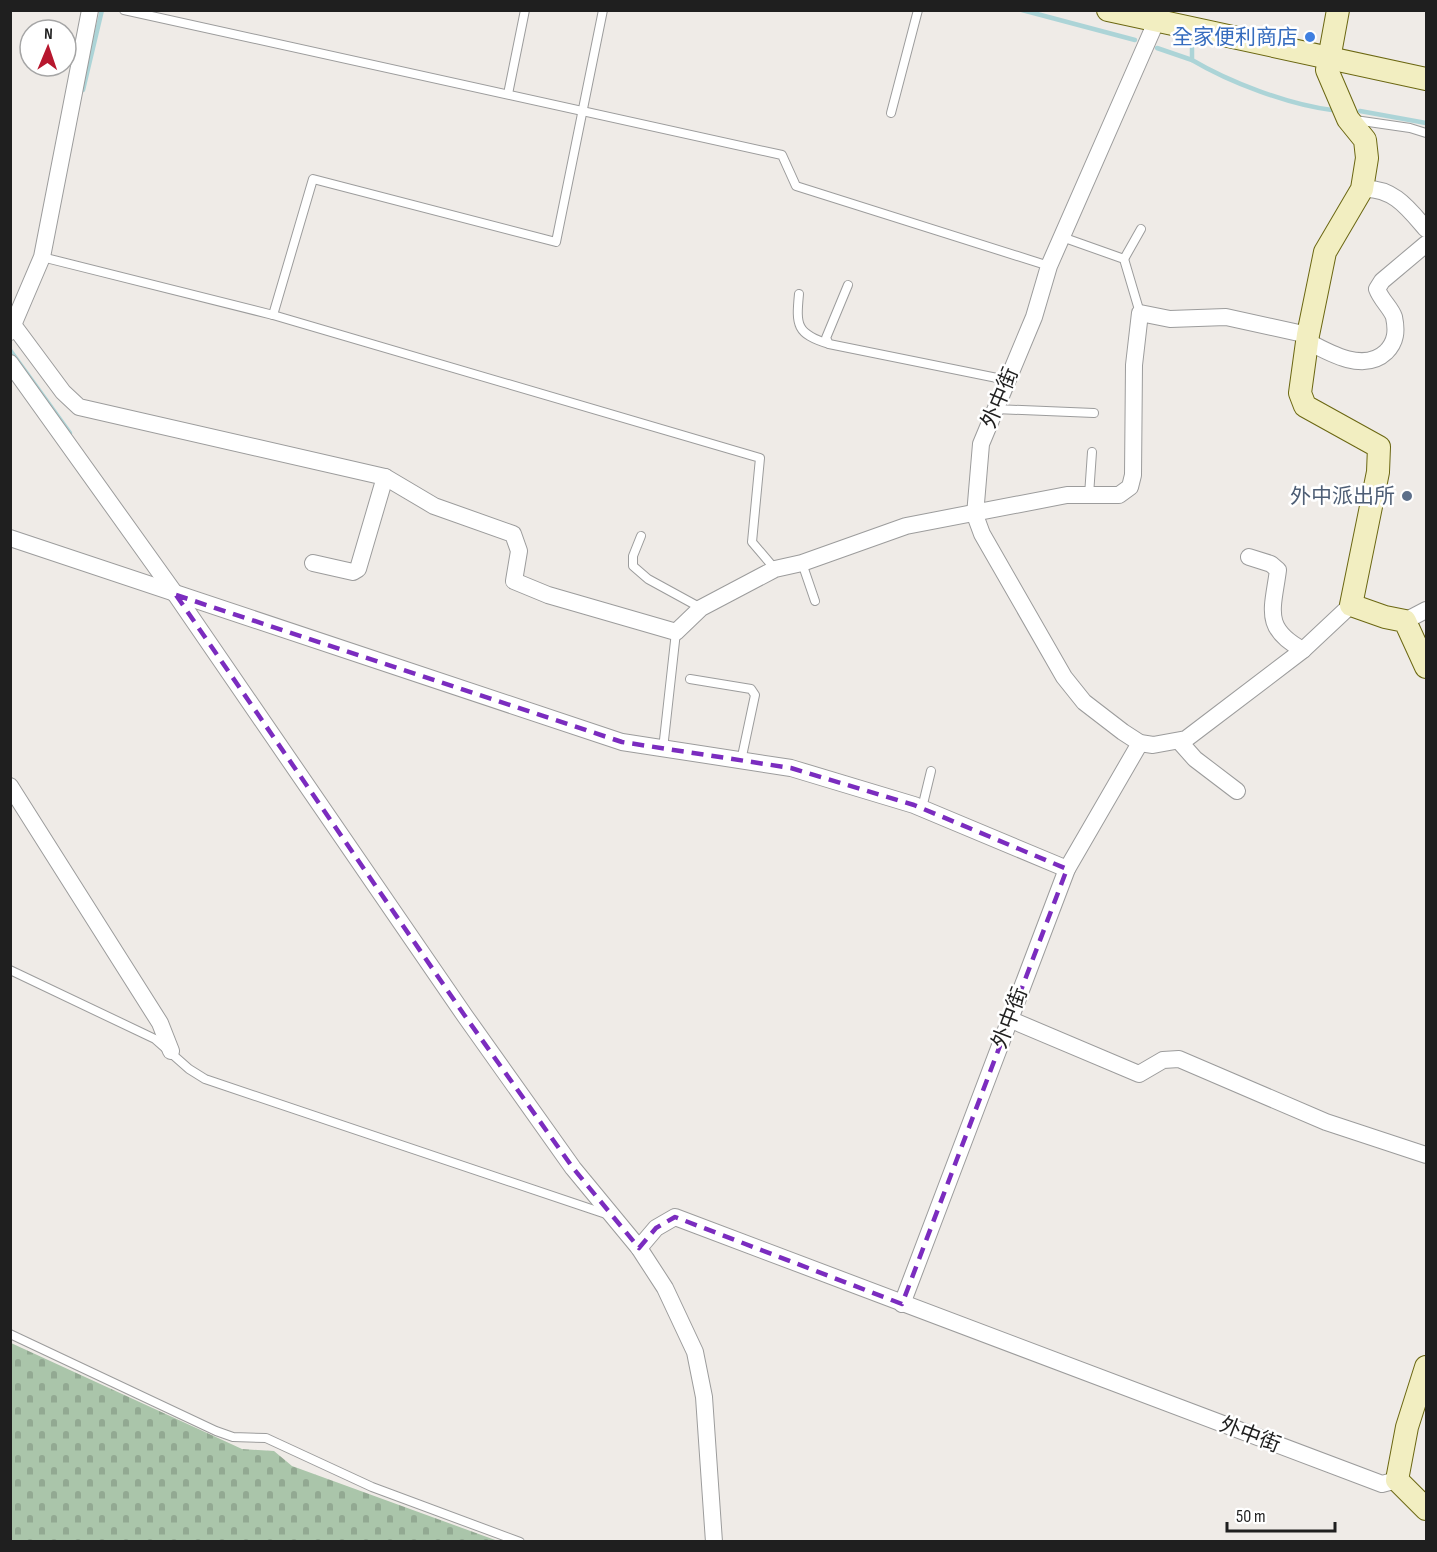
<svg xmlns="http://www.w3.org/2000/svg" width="1437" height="1552" viewBox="0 0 1437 1552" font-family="'Sofia Sans Condensed','Noto Sans TC',sans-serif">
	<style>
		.cemetery { fill: url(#cemetery-stones) }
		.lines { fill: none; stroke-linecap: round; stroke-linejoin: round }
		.stream { stroke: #acd4d7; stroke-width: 4.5 }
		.lane-casing { stroke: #9c9c9c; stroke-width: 10 }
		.street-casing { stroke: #9c9c9c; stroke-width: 18 }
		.secondary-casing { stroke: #6b6712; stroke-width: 24 }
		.lane { stroke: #fff; stroke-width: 8 }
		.street { stroke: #fff; stroke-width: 16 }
		.secondary { stroke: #f2eec1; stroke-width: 22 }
		.marked { fill: none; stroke: #7b2cbf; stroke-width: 4.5; stroke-dasharray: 12 8; stroke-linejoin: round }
		.shop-dot { fill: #3f7fe0; stroke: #fff; stroke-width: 2 }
		.service-dot { fill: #5c6f8a; stroke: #fff; stroke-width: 2 }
		.labels { text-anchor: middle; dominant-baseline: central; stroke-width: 5; stroke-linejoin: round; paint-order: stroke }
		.shop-label { font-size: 21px; fill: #366cbe; stroke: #fff; text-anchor: end }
		.street-label { font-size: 21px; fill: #1f1f1f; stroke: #fff }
		.service-label { font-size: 21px; fill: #4e5e75; stroke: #fff; text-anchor: end }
	</style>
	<defs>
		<pattern id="cemetery-stones" width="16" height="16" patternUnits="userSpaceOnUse" patternTransform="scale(1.5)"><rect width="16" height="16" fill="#aac5aa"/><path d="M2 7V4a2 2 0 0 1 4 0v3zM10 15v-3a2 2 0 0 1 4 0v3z" fill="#92a992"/></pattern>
	</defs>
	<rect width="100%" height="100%" fill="#efebe7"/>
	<polygon class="cemetery" points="11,1343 242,1449 274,1451 292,1466 498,1541 11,1541"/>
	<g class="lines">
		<g class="stream">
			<polyline points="1022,10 1135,40"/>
			<path d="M1192 46V60C1229 82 1289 105 1332 110"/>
			<polyline points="1157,48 1192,60"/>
			<polyline points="83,90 102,10"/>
			<polyline points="1360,111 1426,123"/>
			<polyline points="10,350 70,433"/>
		</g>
		<g class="lane-casing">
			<g id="lane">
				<polyline points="124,10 782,155 796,186 1049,266"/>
				<polyline points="508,94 525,10"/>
				<polyline points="891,113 918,10"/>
				<polyline points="1355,120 1410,128 1426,133"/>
				<polyline points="1062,237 1124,259 1140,313"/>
				<polyline points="42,257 273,315 760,458 752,542 775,569"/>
				<polyline points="1124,259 1141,229"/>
				<polyline points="848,285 826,338 829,344 1007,380"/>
				<path d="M799 294C796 325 796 334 829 344"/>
				<polyline points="273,315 313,179 556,242 603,10"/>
				<polyline points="995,409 1094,413"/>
				<polyline points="1089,495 1092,452"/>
				<polyline points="641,536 633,556 633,566 648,579 701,608"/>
				<polyline points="802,563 815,601"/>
				<polyline points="690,679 751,689 755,695 741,761"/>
				<polyline points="663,749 676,632"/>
				<polyline points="922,808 931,771"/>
				<polyline points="10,970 155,1039 189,1069 205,1079 609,1215"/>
				<polyline points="10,1334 216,1431 233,1437 266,1438 372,1487 520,1542"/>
			</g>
		</g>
		<g class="street-casing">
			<g id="street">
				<polyline points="1156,22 1049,266 1034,317 981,444 975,515 982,534 1064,677 1084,702 1123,732 1140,743 1153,745 1186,739 1303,650 1351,605"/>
				<path d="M1362 189C1393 187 1408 208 1426 229"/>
				<polyline points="14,326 63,392 79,407 385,477 434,506 513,534 519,551 514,581 548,595 676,632 701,608 775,569 802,563 906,526 1067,495 1119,495 1130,487 1133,475 1134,365 1140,313 1170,319 1226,317 1308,335"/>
				<polyline points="10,332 42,257 90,10"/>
				<path d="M1307 341C1329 353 1364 373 1386 352 1396 342 1397 331 1394 317 1391 308 1381 300 1377 289L1382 281 1426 244"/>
				<polyline points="10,363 176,595 465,1016 573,1168 639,1248 665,1288 695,1352 704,1397 714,1542"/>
				<polyline points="10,538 622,742 791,768 914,805 1067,869"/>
				<path d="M1249 557 1271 564 1278 570C1273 609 1262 628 1303 650"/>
				<polyline points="313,563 353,572 358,569 385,477"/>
				<polyline points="1405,621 1426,610"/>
				<polyline points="1179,741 1195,759 1237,791"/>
				<polyline points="10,786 160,1023 171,1051"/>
				<polyline points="1009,1019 1139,1074 1163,1060 1179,1059 1326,1122 1426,1155"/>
				<polyline points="639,1248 656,1228 675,1217 1382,1484 1397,1480"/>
				<polyline points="902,1304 1067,869 1140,743"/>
			</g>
		</g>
		<g class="secondary-casing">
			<g id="secondary">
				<polyline points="1108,10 1426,79"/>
				<polyline points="1338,10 1327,70 1348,119 1365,140 1367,158 1362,189 1325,252 1308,335 1300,393 1305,406 1379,447 1378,472 1351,605 1385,617 1405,621 1426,667"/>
				<polyline points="1426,1367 1407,1427 1397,1480 1426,1509"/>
			</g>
		</g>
		<use href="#lane" class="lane"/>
		<use href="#street" class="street"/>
		<use href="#secondary" class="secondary"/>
	</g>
	<path class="marked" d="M176 595 622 742 791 768 914 805 1067 869 902 1304 675 1217 656 1228 639 1248 573 1168 465 1016Z"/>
	<circle class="shop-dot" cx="1310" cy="37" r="6"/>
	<circle class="service-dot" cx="1407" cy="496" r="6"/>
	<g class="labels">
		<g class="shop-label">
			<text x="1298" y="37">全家便利商店</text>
		</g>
		<g class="street-label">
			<text transform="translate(1000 398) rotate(-67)">外中街</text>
			<text transform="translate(1010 1018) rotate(-69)">外中街</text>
			<text transform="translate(1250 1435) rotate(21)">外中街</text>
		</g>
		<g class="service-label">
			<text x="1395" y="496">外中派出所</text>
		</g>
	</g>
	<rect width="1437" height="1552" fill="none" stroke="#1f1f1f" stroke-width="24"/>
	<g transform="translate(48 48) rotate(2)"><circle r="28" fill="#ffffff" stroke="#a5a5a5" stroke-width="1.5"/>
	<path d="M0-4.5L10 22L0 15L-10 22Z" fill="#b7172e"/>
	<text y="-9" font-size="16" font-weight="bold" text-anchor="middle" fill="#1f1f1f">N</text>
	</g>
	<path d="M1227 1522v9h108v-9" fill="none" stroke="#1f1f1f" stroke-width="3"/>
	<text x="1236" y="1522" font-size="18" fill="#1f1f1f" stroke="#ffffff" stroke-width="4.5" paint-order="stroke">50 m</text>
</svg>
